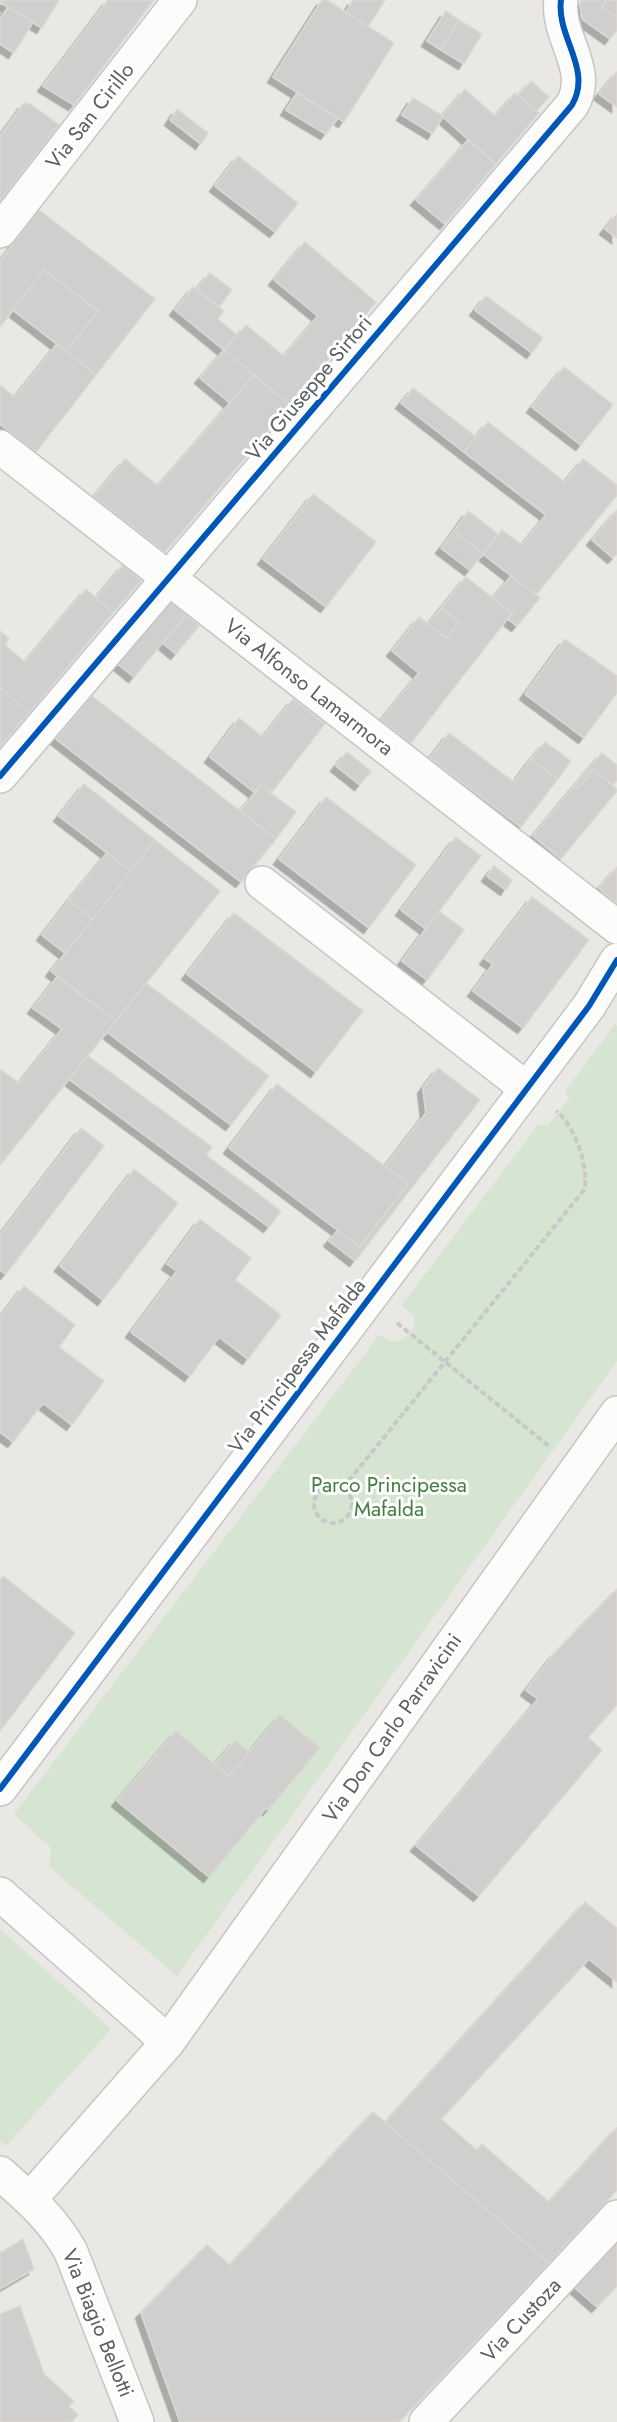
<svg xmlns="http://www.w3.org/2000/svg" width="617" height="2422" viewBox="0 0 617 2422" font-family="Jost,sans-serif">
	<style>
		.green { fill: #d6e4d2 }
		.building { fill: #d1cfce; stroke: #dad8d4; stroke-width: 1.5; filter: url(#shadow) }
		.lines { fill: none; stroke-linecap: round; stroke-linejoin: round }
		.minor-casing { stroke: #c5c5c5; stroke-width: 36 }
		.path { stroke: #c6c9c7; stroke-width: 4; stroke-dasharray: 6 3; stroke-linecap: butt }
		.minor { stroke: #fcfcfb; stroke-width: 33 }
		.cycleway-casing { stroke: #fff; stroke-width: 10 }
		.cycleway { stroke: #0057b8; stroke-width: 6 }
		.labels { text-anchor: middle; dominant-baseline: central; stroke-width: 6; stroke-linejoin: round; paint-order: stroke }
		.street-label { font-size: 21px; fill: #5b5f62; stroke: #fff }
		.park-label { font-size: 21px; fill: #427e3f; stroke: #fff }
	</style>
	<defs>
		<filter id="shadow"><feDropShadow dx="-5.5" dy="5.5" stdDeviation="0" flood-color="#0004"/></filter>
	</defs>
	<rect width="100%" height="100%" fill="#eae8e5"/>
	<g class="green">
		<path d="M615 1024 617 1026V1361L177 1976 49 1867 51 1848 14 1814 380 1334C383 1336 388 1341 392 1341 402 1343 416 1330 415 1319 413 1313 406 1309 401 1306L538 1125H548L569 1099 565 1091Z"/>
		<polygon points="0,1929 111,2029 6,2146 0,2141"/>
	</g>
	<g class="building">
		<polygon points="0,0 59,0 42,28 0,2"/>
		<polygon points="108,0 154,0 74,105 43,86"/>
		<polygon points="322,0 327,0 394,43 344,122 273,77"/>
		<polygon points="353,0 385,0 368,27 346,12"/>
		<polygon points="582,0 607,0 602,7 617,18 617,30 610,39 582,19 580,3"/>
		<polygon points="607,0 617,1 617,18 602,7"/>
		<polygon points="8,7 33,22 14,53 0,44 0,19"/>
		<polygon points="446,11 459,20 441,50 427,41"/>
		<polygon points="459,20 482,34 464,64 441,50"/>
		<polygon points="617,72 617,107 599,94"/>
		<polygon points="531,81 549,97 536,111 518,96"/>
		<polygon points="465,89 495,116 515,93 539,113 496,164 442,116"/>
		<polygon points="297,93 338,118 326,134 286,110"/>
		<polygon points="413,98 443,116 433,134 402,115"/>
		<polygon points="24,103 30,104 59,125 0,201 0,136"/>
		<polygon points="177,109 208,133 201,144 170,120"/>
		<polygon points="468,140 496,164 445,224 416,200"/>
		<polygon points="238,156 298,203 275,232 215,186"/>
		<polygon points="39,210 155,299 96,375 66,351 98,311 44,270 0,327 0,261"/>
		<polygon points="617,214 617,238 605,229"/>
		<polygon points="305,242 376,302 290,405 224,350 246,325 284,356 318,316 274,280"/>
		<polygon points="44,270 98,311 66,351 13,310"/>
		<polygon points="210,273 232,290 219,307 197,289"/>
		<polygon points="193,287 224,311 218,319 237,335 224,350 175,310"/>
		<polygon points="486,296 543,338 532,353 475,310"/>
		<polygon points="57,344 96,375 36,452 0,424 0,385 15,397"/>
		<polygon points="224,350 254,375 230,403 200,378"/>
		<polygon points="564,367 613,405 581,445 532,407"/>
		<polygon points="254,375 290,405 165,552 94,497 125,459 158,486"/>
		<polygon points="413,388 476,437 464,452 401,403"/>
		<polygon points="488,422 565,482 583,459 617,485 617,495 536,595 483,554 502,530 522,545 546,515 464,452"/>
		<polygon points="313,494 376,542 326,607 263,559"/>
		<polygon points="617,510 617,554 613,558 592,540"/>
		<polygon points="468,511 498,534 483,554 454,531"/>
		<polygon points="454,531 483,554 470,570 441,548"/>
		<polygon points="123,565 141,581 113,613 96,598"/>
		<polygon points="511,576 540,598 517,626 508,619 512,613 493,598"/>
		<polygon points="466,577 512,613 411,743 381,720 419,673 392,651 419,617 447,638 459,622 441,608"/>
		<polygon points="86,589 113,613 29,713 0,688 0,631 9,639 5,645 25,662"/>
		<polygon points="171,602 186,615 134,677 118,664"/>
		<polygon points="441,608 459,622 447,638 428,624"/>
		<polygon points="186,615 199,626 176,654 163,643"/>
		<polygon points="565,639 617,676 617,693 584,738 525,694"/>
		<polygon points="0,688 29,713 0,747"/>
		<polygon points="92,696 276,839 241,882 56,739"/>
		<polygon points="293,699 325,724 272,792 261,783 254,792 210,757 239,718 263,737"/>
		<polygon points="449,733 514,782 531,759 558,779 521,827 430,758"/>
		<polygon points="545,742 571,761 558,779 531,759"/>
		<polygon points="347,752 371,771 360,785 336,766"/>
		<polygon points="602,753 617,765 617,780 613,785 593,769 578,788 574,786"/>
		<polygon points="593,769 617,789 617,791 561,859 533,836 574,786 578,788"/>
		<polygon points="84,784 155,840 131,871 59,816"/>
		<polygon points="261,786 296,812 276,839 240,811"/>
		<polygon points="326,797 416,865 369,928 279,859"/>
		<polygon points="456,837 481,856 426,929 401,910"/>
		<polygon points="155,840 220,891 116,1021 51,971"/>
		<polygon points="107,853 131,871 93,919 69,900"/>
		<polygon points="494,866 512,880 506,890 487,876"/>
		<polygon points="617,867 617,904 599,888"/>
		<polygon points="532,897 589,940 523,1028 473,991 493,964 485,959"/>
		<polygon points="69,900 93,919 65,953 42,935"/>
		<polygon points="439,911 464,930 427,980 402,961"/>
		<polygon points="234,913 363,1011 316,1072 187,974"/>
		<polygon points="57,977 116,1021 0,1165 0,1069 19,1083 62,1029 33,1008"/>
		<polygon points="146,983 269,1076 231,1125 107,1032"/>
		<polygon points="88,1056 212,1147 206,1155 281,1211 269,1227 69,1079"/>
		<polygon points="438,1068 480,1100 355,1261 329,1241 338,1230 360,1247 408,1184 385,1166 426,1113 423,1088"/>
		<polygon points="277,1084 408,1184 360,1247 229,1148"/>
		<polygon points="81,1128 104,1146 6,1274 0,1270 0,1235"/>
		<polygon points="134,1169 178,1203 103,1300 60,1266"/>
		<polygon points="200,1219 251,1258 235,1280 281,1315 248,1359 219,1337 190,1376 131,1332 177,1271 167,1264"/>
		<polygon points="24,1286 75,1325 59,1347 104,1381 72,1425 43,1403 13,1442 0,1432 0,1317"/>
		<polygon points="3,1576 75,1633 0,1731 0,1580"/>
		<polygon points="617,1589 617,1705 588,1737 602,1750 479,1896 416,1846 538,1699 526,1690 553,1655"/>
		<polygon points="280,1715 320,1748 268,1810 266,1808 209,1877 117,1801 176,1731 229,1776"/>
		<polygon points="235,1740 250,1752 229,1776 215,1764"/>
		<polygon points="585,1902 617,1928 617,1982 589,1959 441,2119 477,2150 482,2144 549,2202 617,2128 617,2190 549,2263 385,2123"/>
		<polygon points="373,2112 549,2263 399,2422 180,2422 141,2313 207,2245 230,2265"/>
		<polygon points="617,2236 617,2286 597,2307 572,2285"/>
		<polygon points="23,2239 34,2269 0,2289 0,2253"/>
		<polygon points="20,2306 44,2374 74,2401 69,2406 78,2415 71,2422 0,2422 0,2314"/>
	</g>
	<g class="lines">
		<g class="minor-casing">
			<g id="minor">
				<polyline points="0,231 180,0"/>
				<polyline points="0,447 617,927"/>
				<path d="M0 776 572 105C593 69 556 37 561 0"/>
				<polyline points="262,883 526,1088"/>
				<polyline points="0,1789 589,1006 617,960"/>
				<polyline points="0,1894 168,2042"/>
				<path d="M0 2173C27 2197 54 2220 71 2252L137 2422"/>
				<polyline points="30,2199 168,2042 617,1413"/>
				<polyline points="426,2422 617,2217"/>
			</g>
		</g>
		<g class="path">
			<polyline points="397,1323 550,1447"/>
			<circle cx="333" cy="1504" r="19"/>
			<path d="M343 1488 584 1190C590 1168 574 1124 556 1111"/>
		</g>
		<use href="#minor" class="minor"/>
		<g class="cycleway-casing">
			<g id="cycleway">
				<path d="M0 776 572 105C593 69 556 37 561 0"/>
				<polyline points="0,1789 589,1006 617,960"/>
			</g>
		</g>
		<use href="#cycleway" class="cycleway"/>
	</g>
	<g class="labels">
		<g class="street-label">
			<text transform="translate(90 116) rotate(-52)">Via San Cirillo</text>
			<text transform="translate(309 388) rotate(-50)">Via Giuseppe Sirtori</text>
			<text transform="translate(309 687) rotate(38)">Via Alfonso Lamarmora</text>
			<text transform="translate(297 1366) rotate(-53)">Via Principessa Mafalda</text>
			<text transform="translate(392 1728) rotate(-55)">Via Don Carlo Parravicini</text>
			<text transform="translate(521 2320) rotate(-47)">Via Custoza</text>
			<text transform="translate(98 2323) rotate(68)">Via Biagio Bellotti</text>
		</g>
		<g class="park-label">
			<text x="389" y="1485">Parco Principessa<tspan x="389" dy="24">Mafalda</tspan></text>
		</g>
	</g>
</svg>
